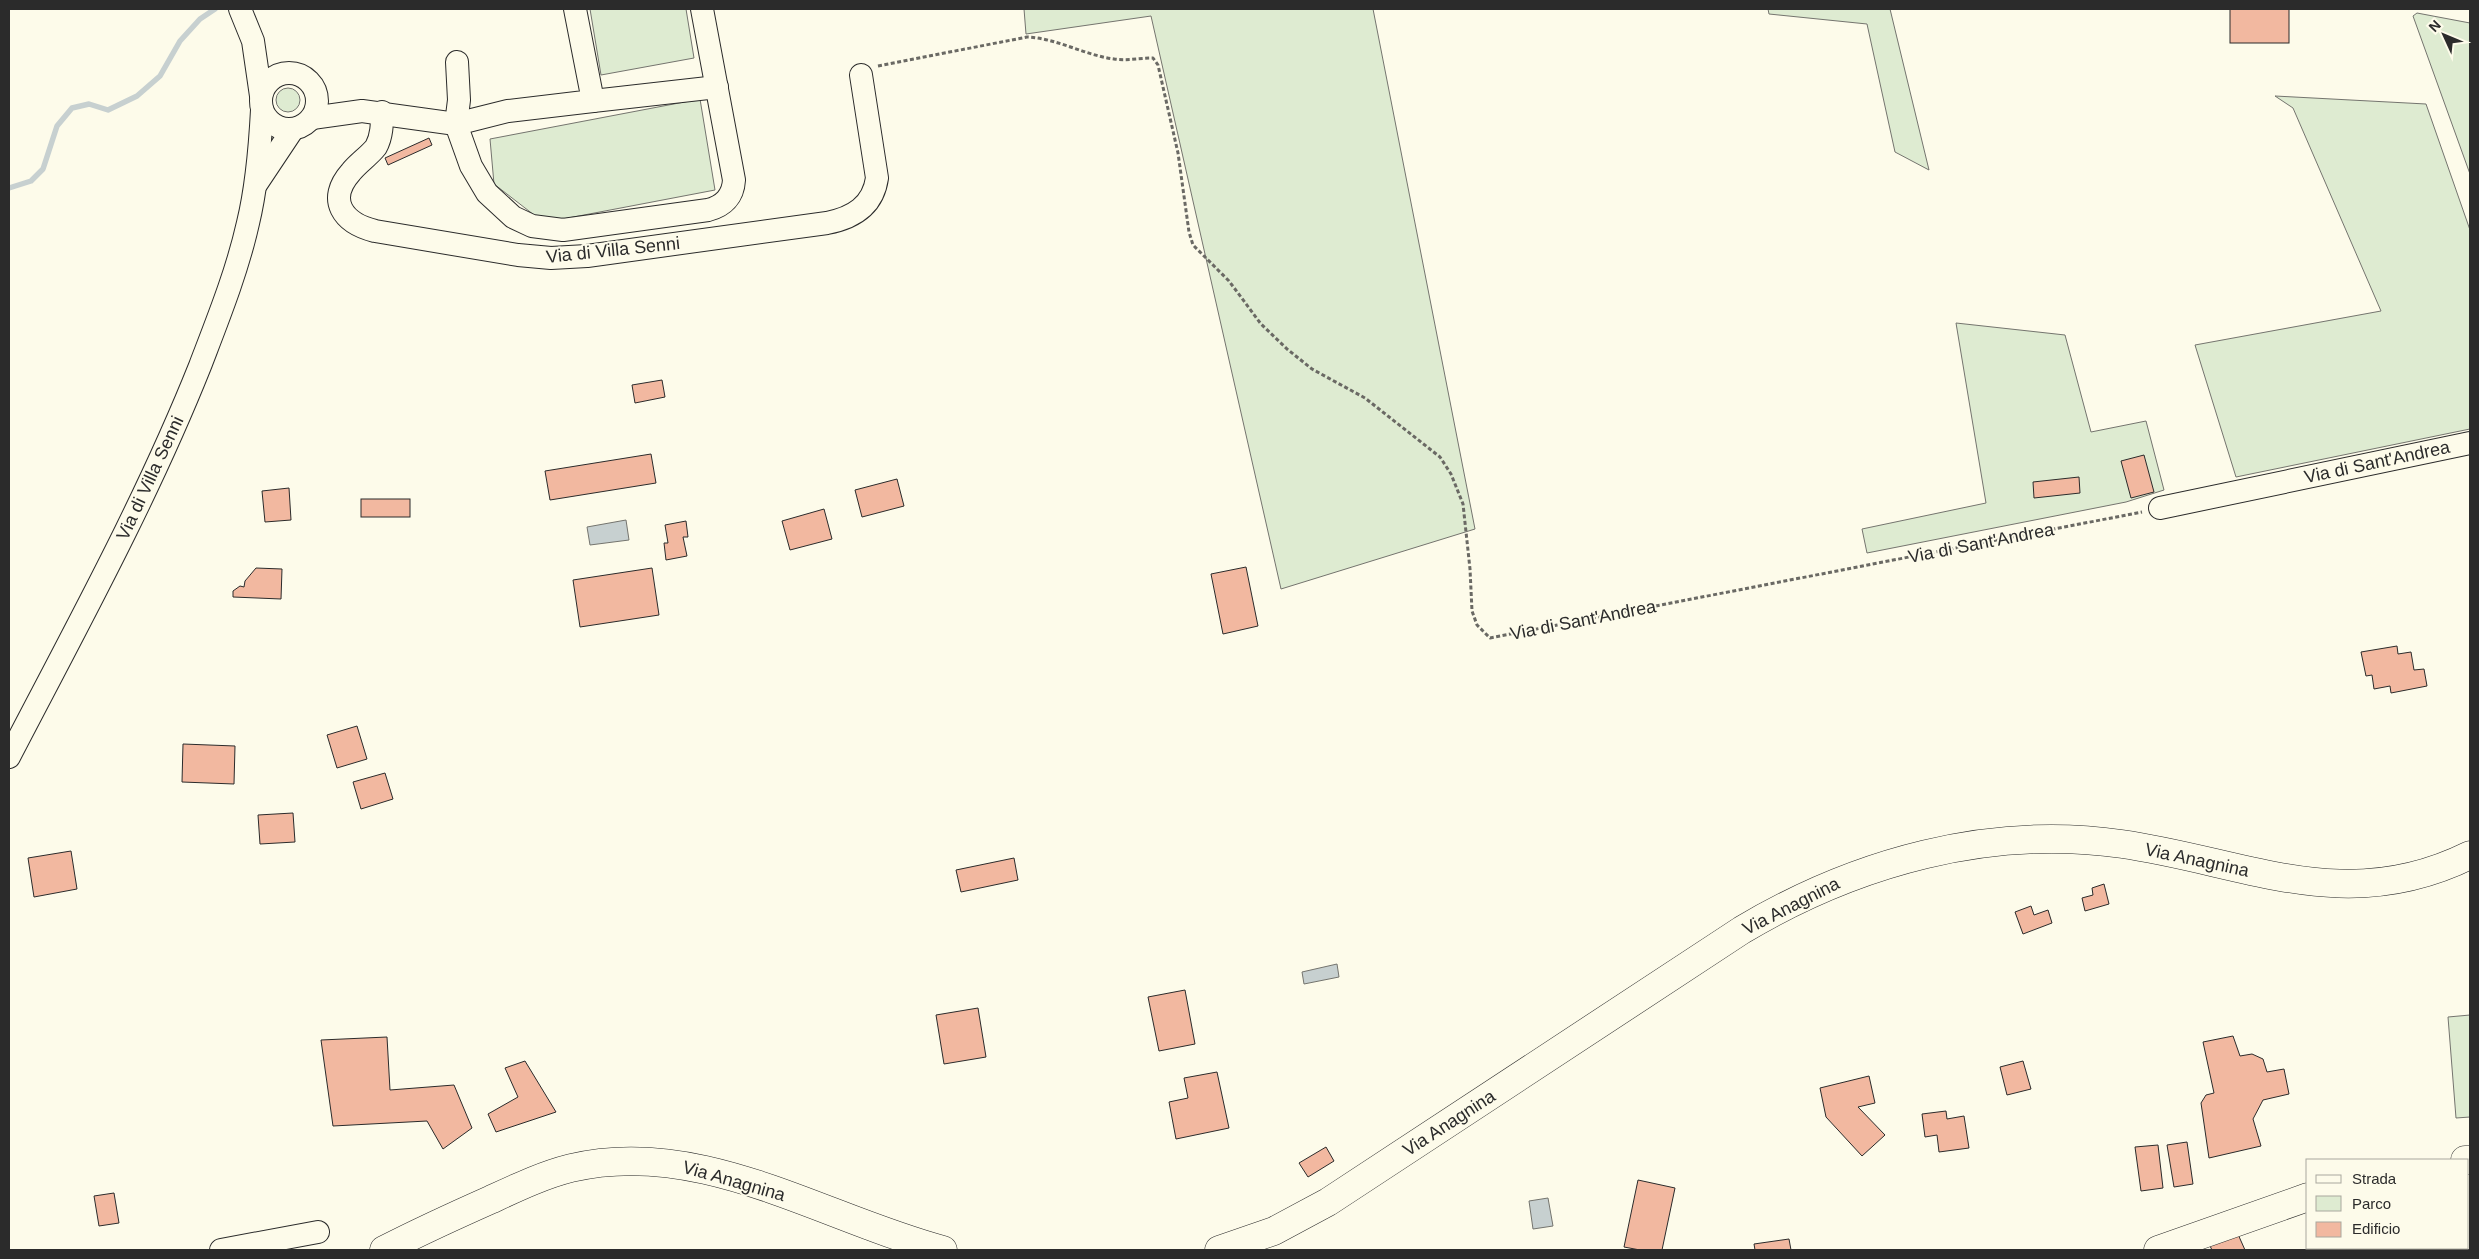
<svg xmlns="http://www.w3.org/2000/svg" width="2479" height="1259" viewBox="0 0 2479 1259" font-family="Arial,sans-serif">
	<style>
		.green { fill: #deebd1; stroke: #74746e }
		.water { fill: #c7d0d0; stroke: #74746e }
		.lines { fill: none; stroke-linecap: round; stroke-linejoin: round }
		.stream { stroke: #c7d0d0; stroke-width: 5.5 }
		.building { fill: #f2b8a0; stroke: #2b2b2b }
		.minor-casing { stroke: #2b2b2b; stroke-width: 24 }
		.major-casing { stroke: #2b2b2b; stroke-width: 29 }
		.path { stroke: #6a6964; stroke-width: 3; stroke-dasharray: 4 2.5; stroke-linecap: butt }
		.minor { stroke: #fdfbea; stroke-width: 22 }
		.major { stroke: #fdfbea; stroke-width: 28 }
		.labels { text-anchor: middle; dominant-baseline: central; stroke-width: 4; stroke-linejoin: round; paint-order: stroke }
		.street-label { font-size: 18px; fill: #2b2b2b; stroke: #fdfbea }
	</style>
	<rect width="100%" height="100%" fill="#fdfbea"/>
	<g class="green">
		<polygon points="590,9 686,9 694,58 601,75"/>
		<polygon points="1024,9 1373,9 1475,529 1281,589 1151,16 1026,34"/>
		<polygon points="1768,9 1890,9 1929,170 1895,152 1867,24 1769,14"/>
		<polygon points="2417,13 2470,23 2470,174 2413,16"/>
		<circle cx="288" cy="100" r="12"/>
		<polygon points="2275,96 2426,104 2470,230 2470,429 2236,477 2195,345 2381,311 2293,108"/>
		<polygon points="700,99 715,190 563,219 547,225 494,184 490,139"/>
		<polygon points="1956,323 2065,335 2091,432 2146,421 2164,490 2126,502 1867,553 1862,529 1986,503"/>
		<polygon points="2470,1015 2470,1117 2456,1118 2448,1017"/>
	</g>
	<g class="water">
		<polygon points="626,520 629,540 590,545 587,527"/>
		<polygon points="1337,964 1339,977 1304,984 1302,972"/>
		<polygon points="1548,1198 1553,1226 1533,1229 1529,1201"/>
	</g>
	<g class="lines">
		<polyline class="stream" points="9,188 31,181 43,169 57,126 72,108 89,104 108,110 137,96 160,76 180,41 200,19 215,9"/>
	</g>
	<g class="building">
		<rect x="2230" y="9" width="59" height="34"/>
		<polygon points="429,138 432,145 388,165 385,158"/>
		<polygon points="662,380 665,397 635,403 632,385"/>
		<polygon points="651,454 656,483 550,500 545,471"/>
		<polygon points="2144,455 2154,492 2131,498 2121,461"/>
		<polygon points="2079,477 2080,493 2034,498 2033,482"/>
		<polygon points="897,479 904,506 862,517 855,490"/>
		<polygon points="289,488 291,520 265,522 262,491"/>
		<rect x="361" y="499" width="49" height="18"/>
		<polygon points="824,509 832,539 790,550 782,521"/>
		<polygon points="686,521 688,537 683,537 687,556 666,560 664,543 668,543 665,525"/>
		<polygon points="1246,567 1258,626 1223,634 1211,574"/>
		<polygon points="256,568 282,569 281,599 233,597 233,591 240,586 244,587 245,581"/>
		<polygon points="652,568 659,615 580,627 573,580"/>
		<polygon points="2397,646 2398,654 2411,652 2414,670 2424,669 2427,686 2391,693 2390,686 2374,689 2372,675 2366,676 2361,652"/>
		<polygon points="357,726 367,759 337,768 327,735"/>
		<polygon points="183,744 235,746 234,784 182,782"/>
		<polygon points="385,773 393,799 361,809 353,782"/>
		<polygon points="293,813 295,842 260,844 258,815"/>
		<polygon points="71,851 77,889 34,897 28,858"/>
		<polygon points="1014,858 1018,880 961,892 956,870"/>
		<polygon points="2104,884 2109,904 2085,911 2082,898 2093,895 2092,888"/>
		<polygon points="2031,906 2034,915 2048,910 2052,923 2023,934 2015,912"/>
		<polygon points="1185,990 1195,1044 1159,1051 1148,997"/>
		<polygon points="978,1008 986,1057 944,1064 936,1015"/>
		<polygon points="2233,1036 2240,1056 2252,1054 2263,1059 2267,1072 2284,1069 2289,1094 2263,1100 2253,1119 2261,1146 2209,1158 2201,1103 2206,1095 2214,1093 2203,1042"/>
		<polygon points="387,1037 390,1090 454,1085 472,1128 443,1149 427,1121 333,1126 321,1040"/>
		<polygon points="525,1061 556,1112 496,1132 488,1114 518,1097 505,1068"/>
		<polygon points="2023,1061 2031,1089 2007,1095 2000,1067"/>
		<polygon points="1217,1072 1229,1128 1176,1139 1169,1102 1188,1098 1184,1078"/>
		<polygon points="1869,1076 1875,1103 1858,1107 1885,1135 1862,1156 1826,1117 1820,1088"/>
		<polygon points="1946,1111 1947,1119 1964,1116 1969,1148 1939,1152 1937,1135 1925,1137 1922,1114"/>
		<polygon points="2187,1142 2193,1184 2174,1187 2167,1145"/>
		<polygon points="2158,1145 2163,1188 2141,1191 2135,1147"/>
		<polygon points="1326,1147 1334,1161 1308,1177 1299,1163"/>
		<polygon points="1638,1180 1675,1188 1662,1250 1640,1250 1624,1247"/>
		<polygon points="114,1193 119,1223 99,1226 94,1196"/>
		<polygon points="2237,1232 2245,1250 2212,1250 2209,1244"/>
		<polygon points="1789,1239 1791,1250 1755,1250 1754,1244"/>
		<rect x="2371" y="1248" width="62" height="2"/>
	</g>
	<g class="lines">
		<g class="minor-casing">
			<g id="minor">
				<polyline points="240,9 253,41 261,96"/>
				<path d="M457 62 459 100 456 124 471 166 487 193 513 217 532 226 563 230 708 210C723 206 733 197 734 180L702 9"/>
				<circle cx="289" cy="101" r="28"/>
				<polyline points="593,101 717,87"/>
				<path d="M382 112C382 124 382 136 376 147 369 156 358 163 351 172 326 200 343 223 375 231L518 255 551 258 587 256 827 223C853 218 873 206 877 178L861 75"/>
				<polyline points="312,118 362,111 456,124 508,111 593,101 575,9"/>
				<polyline points="257,183 293,129"/>
				<polyline points="2160,508 2470,443"/>
				<path d="M9 757C76 628 146 501 200 366 218 319 237 272 248 223 257 186 260 148 262 110"/>
				<polyline points="221,1250 318,1232"/>
			</g>
		</g>
		<g class="major-casing">
			<g id="major">
				<polyline points="2465,1160 2470,1160"/>
				<path d="M384 1250C419 1232 454 1216 490 1200 516 1188 543 1175 571 1168 701 1137 822 1218 943 1250"/>
				<path d="M1219 1250 1274 1231 1328 1202 1742 930C1856 862 1989 825 2122 844 2247 862 2345 917 2470 855"/>
				<polyline points="2158,1250 2308,1197"/>
			</g>
		</g>
		<path class="path" d="M878 66 1027 37C1056 38 1084 55 1114 59 1127 61 1140 58 1153 58L1158 65 1178 153 1189 232 1193 245 1229 281 1261 324 1287 349 1312 369 1365 398 1440 457 1451 474 1463 504 1470 569 1472 611 1477 625 1490 638 2142 512"/>
		<use href="#minor" class="minor"/>
		<use href="#major" class="major"/>
	</g>
	<g class="labels">
		<g class="street-label">
			<text transform="translate(613 250) rotate(-6)">Via di Villa Senni</text>
			<text transform="translate(2377 462) rotate(-12)">Via di Sant'Andrea</text>
			<text transform="translate(150 478) rotate(-65)">Via di Villa Senni</text>
			<text transform="translate(1981 543) rotate(-11)">Via di Sant'Andrea</text>
			<text transform="translate(1583 620) rotate(-11)">Via di Sant'Andrea</text>
			<text transform="translate(2197 860) rotate(12)">Via Anagnina</text>
			<text transform="translate(1791 906) rotate(-27)">Via Anagnina</text>
			<text transform="translate(1449 1123) rotate(-33)">Via Anagnina</text>
			<text transform="translate(734 1181) rotate(16)">Via Anagnina</text>
		</g>
	</g>
	<rect width="2479" height="1259" fill="none" stroke="#2b2b2b" stroke-width="20"/>
	<rect x="2306" y="1159" width="162" height="90" fill="#fdfbea" stroke="#a9a89e"/>
	<rect x="2316" y="1175" width="25" height="8" fill="#fdfbea" stroke="#a9a89e"/>
	<text x="2352" y="1184" font-size="15" fill="#2b2b2b">Strada</text>
	<rect x="2316" y="1196" width="25" height="15" fill="#deebd1" stroke="#a9a89e"/>
	<text x="2352" y="1209" font-size="15" fill="#2b2b2b">Parco</text>
	<rect x="2316" y="1222" width="25" height="15" fill="#f2b8a0" stroke="#a9a89e"/>
	<text x="2352" y="1234" font-size="15" fill="#2b2b2b">Edificio</text>
	<g transform="translate(2444 35) rotate(314)" stroke="#fdfbea" stroke-width="4" paint-order="stroke">
	<path d="M0-4L9 19L0 12L-9 19Z" fill="#2b2b2b"/>
	<text y="-8" font-size="14" font-weight="bold" text-anchor="middle" fill="#2b2b2b">N</text>
	</g>
</svg>
